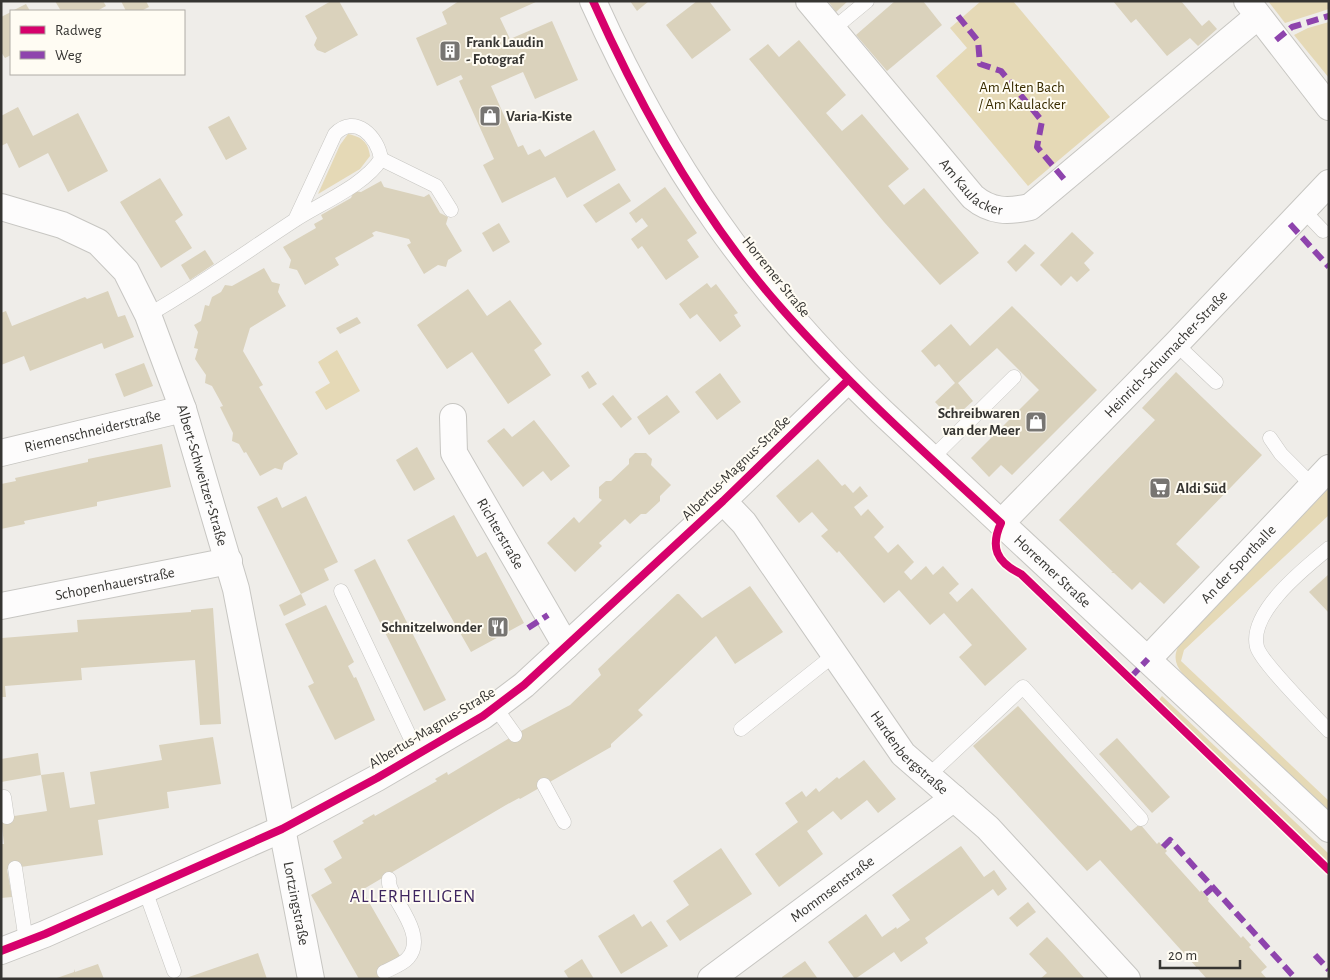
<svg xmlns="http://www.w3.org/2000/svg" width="1330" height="980" viewBox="0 0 1330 980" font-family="'Alegreya Sans',sans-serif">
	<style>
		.green { fill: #e5d9b6 }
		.building { fill: #dad2bc }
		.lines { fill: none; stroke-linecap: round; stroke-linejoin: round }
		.service-casing { stroke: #c7c6c2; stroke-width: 15 }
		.minor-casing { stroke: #c7c6c2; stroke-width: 28 }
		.service { stroke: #fdfcfc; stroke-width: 14 }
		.minor { stroke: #fdfcfc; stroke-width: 26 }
		.quiet { stroke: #8e44ad; stroke-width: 6; stroke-dasharray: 12 6; stroke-linecap: butt }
		.cycleway-casing { stroke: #fffcf3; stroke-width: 11 }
		.cycleway { stroke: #d6006c; stroke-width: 8 }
		.labels { text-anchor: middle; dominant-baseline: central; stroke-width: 4; stroke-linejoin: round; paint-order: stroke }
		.poi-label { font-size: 15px; font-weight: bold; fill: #363532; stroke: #fffcf3; text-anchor: start }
		.park-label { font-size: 15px; fill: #392c00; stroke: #fffcf3 }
		.street-label { font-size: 15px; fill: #363532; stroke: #fffcf3 }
		.quarter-label { font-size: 18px; letter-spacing: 1px; fill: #3e255f; stroke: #fffcf3 }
	</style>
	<rect width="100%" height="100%" fill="#efede9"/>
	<g class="green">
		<polygon points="981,1 1013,1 1110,117 1028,186 936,76 967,48 950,28"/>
		<polygon points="1268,1 1329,1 1329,9 1285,23"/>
		<polygon points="1329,22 1329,78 1294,35 1308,28"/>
		<path d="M348 134C362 137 368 142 370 156L360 169 318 194 340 145Z"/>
		<polygon points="337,350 360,391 326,410 315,392 330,383 318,362"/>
		<path d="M1329 488V515L1184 650 1181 661 1329 801V815L1183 674C1175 665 1173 656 1179 645Z"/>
		<polygon points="1162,696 1329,854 1329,863 1158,701"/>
	</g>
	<g class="building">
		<polygon points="55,1 103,1 106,6 97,11 61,11"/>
		<polygon points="121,1 146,1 149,7 141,11 126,11"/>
		<polygon points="331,1 339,1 358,35 325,53 317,50 314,45 317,38 305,16"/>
		<polygon points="459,1 538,1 500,18 510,39 552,21 578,80 535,99 523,72 491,86 518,147 523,145 528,155 540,149 545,157 594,130 616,170 567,198 555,177 502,203 483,165 494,159 459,81 463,79 461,75 437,86 416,38 447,24 442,12"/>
		<polygon points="630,1 649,1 637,11"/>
		<polygon points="697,1 709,1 731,30 692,59 666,25"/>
		<polygon points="828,1 848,1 836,12"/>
		<polygon points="895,1 923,1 942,25 887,71 856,35"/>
		<polygon points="1113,1 1181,1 1202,26 1209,20 1217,29 1198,46 1190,38 1167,56 1136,19 1131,23"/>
		<polygon points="26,4 30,11 12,11"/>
		<polygon points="11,12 11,55 5,58 1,52 1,17"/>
		<polygon points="799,40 846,95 826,113 842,131 862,114 909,169 888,186 904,205 924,188 979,253 940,285 884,222 749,59 768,44 779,57"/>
		<polygon points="18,107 33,136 78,113 108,171 68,192 48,153 19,168 7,143 1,146 1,116"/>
		<polygon points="229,116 247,149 226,160 208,127"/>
		<polygon points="160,178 183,215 175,221 192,248 161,268 120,202"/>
		<polygon points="381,181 384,187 424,197 429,194 440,213 448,217 446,224 462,251 448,260 446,267 438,265 424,274 407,245 411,243 409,239 376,231 372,233 374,236 335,258 339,265 305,285 297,270 289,268 291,260 283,247 316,228 314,224 323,219 321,215 351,198 354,191 361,192"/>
		<polygon points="619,183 631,201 596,223 583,205"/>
		<polygon points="665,187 697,233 687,240 699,257 666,280 642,246 638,249 631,239 648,226 642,218 636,223 629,213"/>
		<polygon points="499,223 510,242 493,252 482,233"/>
		<polygon points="1072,232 1094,253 1084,263 1090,270 1077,282 1071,276 1061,286 1040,265"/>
		<polygon points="1025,244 1035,253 1016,272 1007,262"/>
		<polygon points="205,250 214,264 190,280 181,265"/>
		<polygon points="264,268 272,282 280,284 278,292 286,306 250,328 243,351 263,385 259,387 298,454 284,463 282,470 275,468 260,476 246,452 244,453 239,444 232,441 233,433 220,407 223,406 212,386 205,383 206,375 195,359 198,349 194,348 198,332 194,325 201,321 205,305 209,306 212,297 221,292 225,285 232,286"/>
		<polygon points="707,283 711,288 716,284 738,313 734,315 741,326 720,342 697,314 690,319 679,304"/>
		<polygon points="468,289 487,316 510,300 542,344 534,350 551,375 508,404 472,352 447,369 417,325"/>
		<polygon points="108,291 118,317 125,315 134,337 104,349 102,343 30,371 24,356 1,365 1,313 6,311 12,326 85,297 87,299"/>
		<polygon points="1012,306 1097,390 1012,475 1001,465 989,477 971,458 1039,390 997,348 958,383 973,401 952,420 935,402 955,383 939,364 935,367 921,351 951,324 970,346"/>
		<polygon points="357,317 361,323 340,334 336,328"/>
		<polygon points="144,363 153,386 124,397 115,374"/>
		<polygon points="588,371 597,384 589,389 581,376"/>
		<polygon points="1176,372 1262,455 1176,544 1200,567 1164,604 1140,582 1132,590 1114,573 1111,573 1113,572 1059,520 1155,420 1142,408"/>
		<polygon points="720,373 741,402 717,420 695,392"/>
		<polygon points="613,395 632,419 621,428 602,404"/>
		<polygon points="667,395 680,412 649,435 637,417"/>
		<polygon points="534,420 570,466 551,481 543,471 523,487 487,441 504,428 512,437"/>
		<polygon points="162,444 171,487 97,502 97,506 24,521 25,524 1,529 1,484 16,481 15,478 88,462 88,459"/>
		<polygon points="417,447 435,479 414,491 396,460"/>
		<polygon points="635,453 646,453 652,459 651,465 671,485 660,496 660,501 646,514 641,514 630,524 625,519 599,543 602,546 575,572 547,543 574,517 579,523 602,500 599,498 599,487 606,481 611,481 629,464 629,459"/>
		<polygon points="818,459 842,486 845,484 853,493 860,486 868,496 854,507 861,516 868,509 884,527 874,537 888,553 898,544 914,562 904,572 911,580 926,566 933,575 943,566 959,584 949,593 957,602 972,588 1027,649 985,686 959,657 972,645 944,613 930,625 899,590 884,603 839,551 837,553 821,536 828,530 812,512 799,523 776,496"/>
		<polygon points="306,496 338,562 324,569 329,580 301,594 257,507 277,497 282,508"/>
		<polygon points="454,515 477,557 486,552 524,623 471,652 407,540"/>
		<polygon points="375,559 446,700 424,711 354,570"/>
		<polygon points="1329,574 1329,613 1309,592"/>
		<polygon points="750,586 783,632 735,664 716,636 638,710 643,715 611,744 611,747 520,799 519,798 506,805 362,890 400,956 382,967 388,979 359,979 311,895 332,883 324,869 342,858 333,841 364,823 362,821 374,814 375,816 437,781 435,779 447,772 448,775 521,731 570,705 601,675 598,669 677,594 679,594 702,618"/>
		<polygon points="301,594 306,605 284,616 279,605"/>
		<polygon points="326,605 354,662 348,666 354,678 356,677 375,720 335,740 308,686 314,683 285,624"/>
		<polygon points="213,608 221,724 200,725 195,660 81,668 82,680 5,686 6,697 1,697 2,638 78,632 77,620 191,612 191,610"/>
		<polygon points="1018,706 1131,831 1140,824 1157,844 1159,842 1167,851 1165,853 1200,892 1201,890 1209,899 1208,901 1241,938 1243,936 1251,945 1249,947 1267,967 1261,972 1267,979 1207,979 1100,860 1087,871 973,746"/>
		<polygon points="213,737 221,784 167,792 169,808 98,820 103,855 7,869 12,897 1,898 1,844 4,844 1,818 47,811 41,775 1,782 1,759 38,753 41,775 64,772 70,808 95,804 90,772 162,760 159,745"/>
		<polygon points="1117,738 1170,797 1152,813 1099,754"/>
		<polygon points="864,760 896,799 878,813 867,800 841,820 833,811 807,831 823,854 779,887 755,854 798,822 785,803 802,791 806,797 816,788 819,792 837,777 839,779"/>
		<polygon points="961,846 984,877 994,870 1007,889 998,896 993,889 925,938 928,943 901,962 894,952 855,979 828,942 866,914 882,937 896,927 897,929 910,920 892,895"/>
		<polygon points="721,848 752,894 680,941 666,921 689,905 673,881"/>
		<polygon points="1028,902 1036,912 1017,927 1009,918"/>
		<polygon points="634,914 642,927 651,921 668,946 621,974 598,936"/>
		<polygon points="1047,937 1064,955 1085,979 1040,979 1047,973 1029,954"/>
		<polygon points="258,953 267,979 186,979 186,978"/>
		<polygon points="582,959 594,979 569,979 564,971"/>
		<polygon points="805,961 818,979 782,979 782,977"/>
		<polygon points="98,964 104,979 54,979 74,972 75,969 75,972"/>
	</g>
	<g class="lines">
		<g class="service-casing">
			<g id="service">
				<polyline points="832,30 867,1"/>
				<polyline points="381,159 436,186 451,210"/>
				<polyline points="1303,210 1323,231"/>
				<path d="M148 315C199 286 246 252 295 220 321 203 365 185 381 159 378 137 355 113 335 134L295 220"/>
				<polyline points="1176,344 1216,382"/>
				<polyline points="1270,438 1281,454 1313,486"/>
				<polyline points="931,459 1014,377"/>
				<path d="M1329 548C1306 567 1248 612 1257 647 1261 662 1315 716 1329 731"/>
				<polyline points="341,591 418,754"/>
				<polyline points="495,707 515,735"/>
				<polyline points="741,729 834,655"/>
				<polyline points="928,776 1023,687 1141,819"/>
				<polyline points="544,785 564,822"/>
				<polyline points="4,797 7,817"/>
				<polyline points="15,868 26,941"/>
				<polyline points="145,890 174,971"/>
				<path d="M384 972C392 968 403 964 408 958 424 940 404 913 395 897 392 891 388 886 389 879"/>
			</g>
		</g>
		<g class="minor-casing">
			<g id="minor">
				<path id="s1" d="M593 1C666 164 753 289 882 412L1329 829"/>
				<path id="s2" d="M809 1 973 197C991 212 1008 212 1030 207L1258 16"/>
				<polyline points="1247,1 1329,107"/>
				<path id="s3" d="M1 207 62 225 98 242 126 271 148 315 183 409 236 589 311 979"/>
				<path id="s4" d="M453 417 454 453 566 646"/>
				<path id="s5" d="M1 453 183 409"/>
				<path id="s6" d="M723 501 744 523 903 754 988 828 1127 979"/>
				<path id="s7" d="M1001 523 1176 344 1329 183"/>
				<path id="s8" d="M1 606 229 561"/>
				<path id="s9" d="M1148 659 1329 468"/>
				<polyline points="1,951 45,934 282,829 377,778 483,716 524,685 723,501 848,380"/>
				<path id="s10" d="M711 979 954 798"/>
			</g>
		</g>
		<use href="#service" class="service"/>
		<use href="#minor" class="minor"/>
		<g class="quiet">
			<polyline points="958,16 978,41 980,64 1001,71 1042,121 1037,147 1064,179"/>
			<polyline points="1276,40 1292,27 1329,16"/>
			<polyline points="1290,224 1329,267"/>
			<polyline points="528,628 548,615"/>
			<polyline points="1130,678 1148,659"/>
			<polyline points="1163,847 1170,840 1296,979"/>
			<polyline points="1205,894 1213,887"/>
			<polyline points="1315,955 1329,970"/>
		</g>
		<g class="cycleway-casing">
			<g id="cycleway">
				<path d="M593 1C642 111 702 219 782 309 850 386 926 454 1001 523 990 547 996 562 1021 574L1329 870"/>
				<polyline points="1,951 45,934 282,829 377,778 483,716 524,685 723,501 848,380"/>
			</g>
		</g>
		<use href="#cycleway" class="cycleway"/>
	</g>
	<defs>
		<g id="building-square" transform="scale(1.125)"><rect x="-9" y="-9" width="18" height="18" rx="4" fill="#777572" stroke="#fffcf3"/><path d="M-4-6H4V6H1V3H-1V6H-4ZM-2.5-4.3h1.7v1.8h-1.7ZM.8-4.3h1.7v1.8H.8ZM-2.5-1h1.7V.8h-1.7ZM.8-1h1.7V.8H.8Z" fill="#fff"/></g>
		<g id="shop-square" transform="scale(1.125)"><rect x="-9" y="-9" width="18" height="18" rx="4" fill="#777572" stroke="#fffcf3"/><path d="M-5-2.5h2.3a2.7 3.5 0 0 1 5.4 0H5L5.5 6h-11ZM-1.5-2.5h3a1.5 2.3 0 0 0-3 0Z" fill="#fff"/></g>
		<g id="supermarket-square" transform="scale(1.125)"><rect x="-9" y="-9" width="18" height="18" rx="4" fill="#777572" stroke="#fffcf3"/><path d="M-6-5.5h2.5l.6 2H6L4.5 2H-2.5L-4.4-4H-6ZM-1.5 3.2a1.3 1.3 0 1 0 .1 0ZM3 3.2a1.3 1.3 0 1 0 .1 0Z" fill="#fff"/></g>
		<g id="restaurant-square" transform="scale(1.125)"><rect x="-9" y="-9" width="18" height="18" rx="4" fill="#777572" stroke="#fffcf3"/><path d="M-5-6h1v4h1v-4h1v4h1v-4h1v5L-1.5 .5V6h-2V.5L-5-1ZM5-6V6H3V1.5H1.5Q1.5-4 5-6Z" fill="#fff"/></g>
	</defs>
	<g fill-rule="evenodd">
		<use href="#building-square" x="450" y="51"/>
		<use href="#shop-square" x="490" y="116"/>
		<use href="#shop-square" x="1036" y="422"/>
		<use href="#supermarket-square" x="1160" y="488"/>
		<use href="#restaurant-square" x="498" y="627"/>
	</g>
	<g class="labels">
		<g class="poi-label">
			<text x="466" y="42">Frank Laudin<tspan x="466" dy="17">- Fotograf</tspan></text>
			<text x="506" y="116">Varia-Kiste</text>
			<text x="1020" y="413" text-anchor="end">Schreibwaren<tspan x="1020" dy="17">van der Meer</tspan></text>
			<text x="1176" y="488">Aldi Süd</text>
			<text x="482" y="627" text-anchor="end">Schnitzelwonder</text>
		</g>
		<g class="park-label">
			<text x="1022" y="87">Am Alten Bach<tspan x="1022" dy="17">/ Am Kaulacker</tspan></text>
		</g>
		<g class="street-label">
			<text stroke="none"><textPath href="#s2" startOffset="248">Am Kaulacker</textPath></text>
			<text transform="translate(776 277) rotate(51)">Horremer Straße</text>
			<text stroke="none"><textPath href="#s7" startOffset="236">Heinrich-Schumacher-Straße</textPath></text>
			<text stroke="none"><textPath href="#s5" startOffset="94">Riemenschneiderstraße</textPath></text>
			<text transform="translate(736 468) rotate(-44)">Albertus-Magnus-Straße</text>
			<text stroke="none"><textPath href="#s3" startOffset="362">Albert-Schweitzer-Straße</textPath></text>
			<text stroke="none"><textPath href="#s4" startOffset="129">Richterstraße</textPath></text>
			<text stroke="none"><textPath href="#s9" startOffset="131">An der Sporthalle</textPath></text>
			<text stroke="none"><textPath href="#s1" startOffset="739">Horremer Straße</textPath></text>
			<text stroke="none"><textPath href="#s8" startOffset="116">Schopenhauerstraße</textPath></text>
			<text transform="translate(432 728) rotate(-31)">Albertus-Magnus-Straße</text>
			<text stroke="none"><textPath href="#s6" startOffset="314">Hardenbergstraße</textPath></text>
			<text stroke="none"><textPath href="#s10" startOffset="151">Mommsenstraße</textPath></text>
			<text stroke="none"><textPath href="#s3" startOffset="801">Lortzingstraße</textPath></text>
		</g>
		<g class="quarter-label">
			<text x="413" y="897">ALLERHEILIGEN</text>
		</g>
	</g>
	<rect width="1330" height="980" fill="none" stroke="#363532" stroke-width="5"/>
	<rect x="10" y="10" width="175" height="65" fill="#fffcf3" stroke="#afaca6"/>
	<rect x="20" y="26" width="25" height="8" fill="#d6006c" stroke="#afaca6"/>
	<text x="55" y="35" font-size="15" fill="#363532">Radweg</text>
	<rect x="20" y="51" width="25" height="8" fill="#8e44ad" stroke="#afaca6"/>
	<text x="55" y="60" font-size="15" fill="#363532">Weg</text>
	<path d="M1160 960v8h80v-8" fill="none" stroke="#363532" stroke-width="2.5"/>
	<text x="1168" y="960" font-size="15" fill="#363532" stroke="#fffcf3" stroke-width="4" paint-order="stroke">20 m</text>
</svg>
